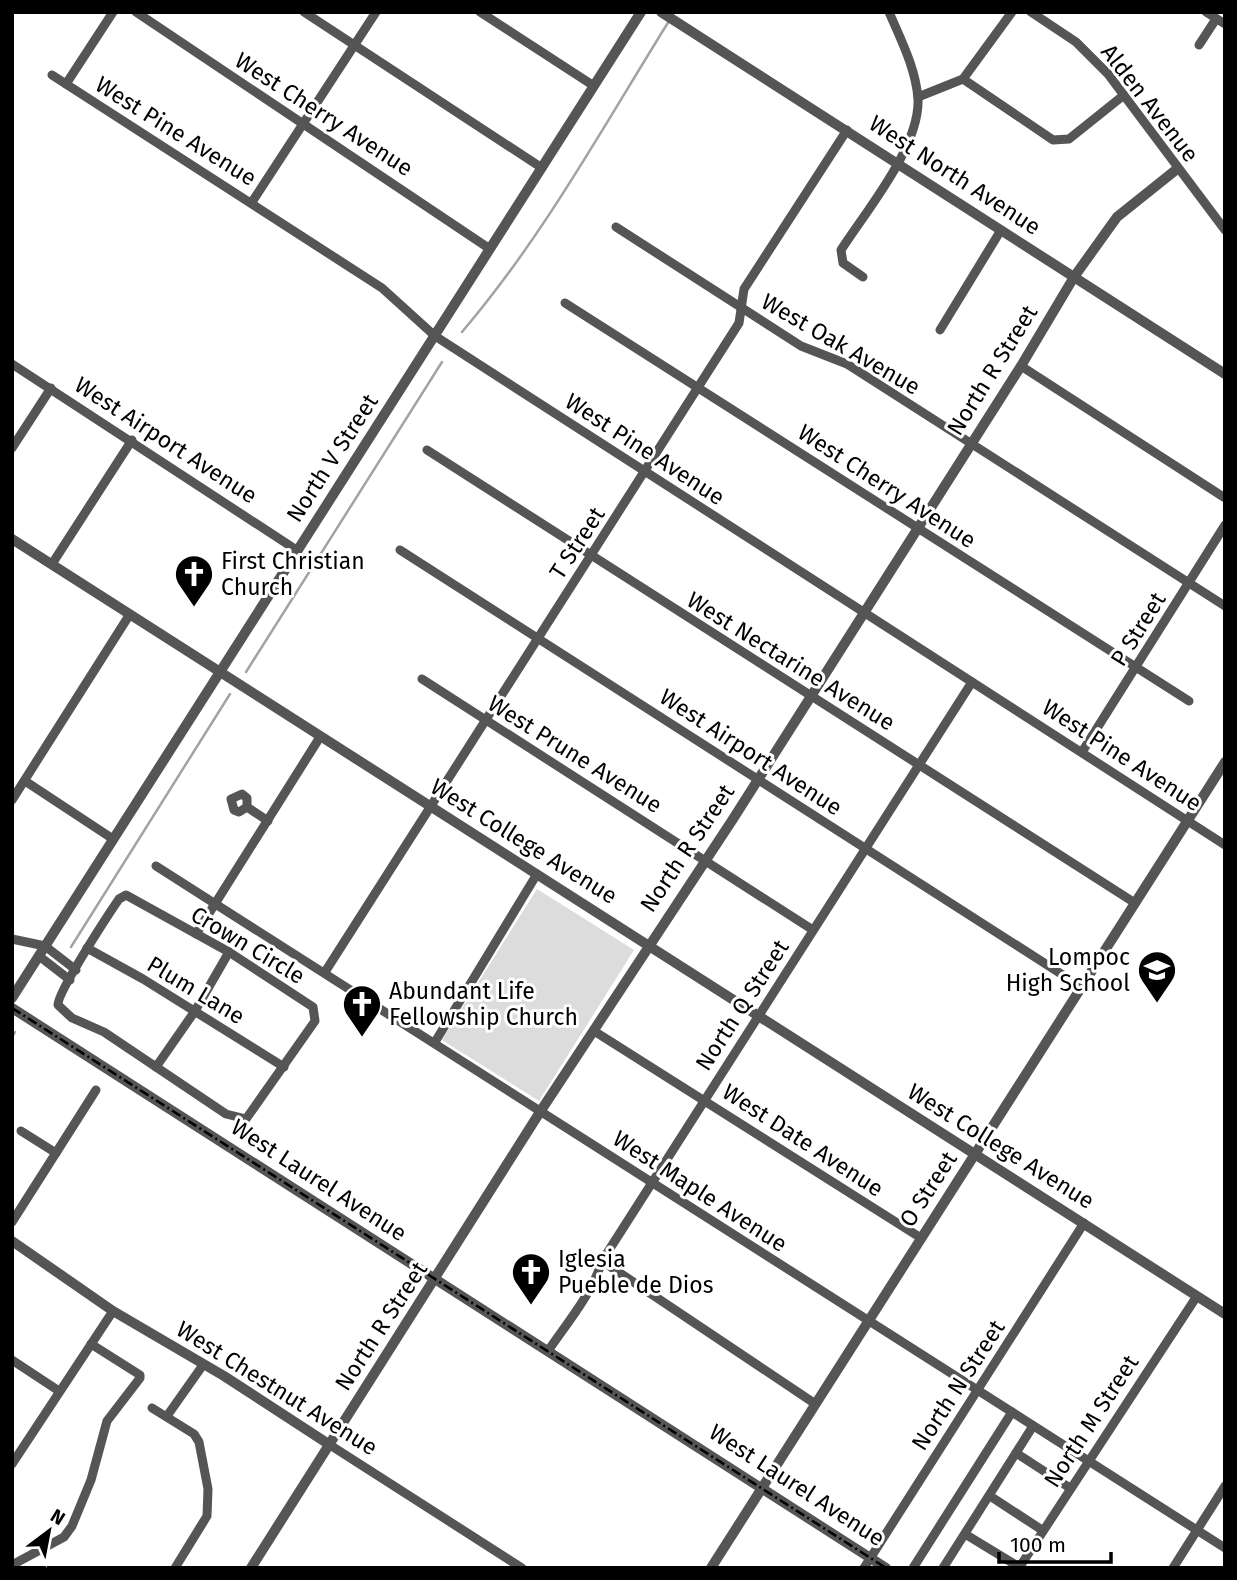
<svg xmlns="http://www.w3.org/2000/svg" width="1237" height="1580" viewBox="0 0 1237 1580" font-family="'Fira Sans',sans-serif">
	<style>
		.green { fill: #dcdcdc }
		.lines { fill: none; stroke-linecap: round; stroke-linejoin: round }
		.stream { stroke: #a3a3a3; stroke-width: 2.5 }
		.minor { stroke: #555; stroke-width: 9 }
		.tertiary { stroke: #555; stroke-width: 10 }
		.rail { stroke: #000; stroke-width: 2.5; stroke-dasharray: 10 3.5 2 3.5; stroke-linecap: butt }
		.labels { text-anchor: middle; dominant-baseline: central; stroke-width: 6; stroke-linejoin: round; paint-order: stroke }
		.street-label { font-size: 23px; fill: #000; stroke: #fff }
		.poi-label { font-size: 23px; fill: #000; stroke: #fff; text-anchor: start }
	</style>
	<rect width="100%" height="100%" fill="#fff"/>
	<polygon class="green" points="537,889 634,950 539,1101 442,1040"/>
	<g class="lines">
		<g class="stream">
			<path d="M462 332C543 237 603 127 669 21"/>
			<polyline points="246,672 442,362"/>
			<polyline points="71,947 230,694"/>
			<polyline points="12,1037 15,1032"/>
		</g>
		<g class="minor">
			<polyline points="136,12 490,249"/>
			<polyline points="304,12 542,168"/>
			<polyline points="480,12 594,86"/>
			<polyline points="1031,12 1076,42 1108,74 1225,230"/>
			<polyline points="1206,12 1225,24"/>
			<polyline points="1199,45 1216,19"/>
			<polyline points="52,75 382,288 435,336 1225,845"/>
			<polyline points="963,79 1053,140 1069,139 1124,95"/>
			<polyline points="66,84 113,12"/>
			<polyline points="918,97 963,79 1012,12"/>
			<polyline points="252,202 376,12"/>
			<polyline points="616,227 801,346 847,364 1225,606"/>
			<path d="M863 277 843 263 841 250C866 211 920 147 918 99 916 69 901 40 889 12"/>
			<polyline points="565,303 1189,701"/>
			<polyline points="940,330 1001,230"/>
			<polyline points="12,364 298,551"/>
			<polyline points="1021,366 1225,498"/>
			<polyline points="12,448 51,388"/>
			<polyline points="427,450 1135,903"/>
			<polyline points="400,550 1080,986"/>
			<polyline points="52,564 132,440"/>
			<polyline points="422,679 813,930"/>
			<polyline points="1082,752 1225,525"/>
			<polyline points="25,781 113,839"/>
			<polyline points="12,800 130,614"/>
			<polyline points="247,807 239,812 234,810 231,799 242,794 247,798 247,807 268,821"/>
			<polyline points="156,866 1225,1548"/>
			<path d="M126 895 229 952 313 1007 315 1021 246 1119 226 1114 104 1032 72 1018 58 1005C57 993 108 915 119 899Z"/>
			<polyline points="196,934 320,737"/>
			<polyline points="12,939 45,946 76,970"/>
			<polyline points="87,948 143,979 284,1067"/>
			<polyline points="39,956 70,980"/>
			<polyline points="325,972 739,323 744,289 847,130"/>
			<polyline points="594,1031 921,1238"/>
			<polyline points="435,1042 537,874"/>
			<polyline points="156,1067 195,1011 229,952"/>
			<polyline points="21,1131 56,1153"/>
			<polyline points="12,1222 96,1090"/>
			<polyline points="602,1261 814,1403"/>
			<path d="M548 1351C567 1323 592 1294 602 1261L972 682"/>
			<polyline points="12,1360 59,1391"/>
			<polyline points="152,1408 194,1434 199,1442 208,1489 207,1516 175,1568"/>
			<polyline points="167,1416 203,1365"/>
			<polyline points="330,1445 522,1568"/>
			<polyline points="1016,1453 1070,1488"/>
			<polyline points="12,1464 113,1311"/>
			<polyline points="990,1496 1042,1530"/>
			<polyline points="965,1534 1019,1567"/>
			<polyline points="12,1565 64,1537 72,1526 91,1480 107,1421 140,1378 140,1375 91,1344"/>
			<polyline points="864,1568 1084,1223"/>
			<polyline points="913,1568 1012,1412"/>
			<polyline points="943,1568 1033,1426"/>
			<polyline points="1019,1568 1197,1296"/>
			<polyline points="1173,1568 1225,1486"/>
		</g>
		<g class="tertiary">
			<polyline points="661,12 1225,374"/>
			<polyline points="12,539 1225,1314"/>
			<polyline points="12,998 641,12"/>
			<polyline points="12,1008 886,1568"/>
			<polyline points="12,1241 113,1311 224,1376 330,1445"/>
			<polyline points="251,1568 540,1112 733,819 1021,366 1074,277 1117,217 1177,169"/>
			<polyline points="711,1568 1225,762"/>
		</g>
		<polyline class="rail" points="12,1008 886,1568"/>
	</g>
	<defs>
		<g id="church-pin" transform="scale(2.0125)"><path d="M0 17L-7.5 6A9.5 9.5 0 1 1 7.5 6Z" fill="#000" stroke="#fff"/><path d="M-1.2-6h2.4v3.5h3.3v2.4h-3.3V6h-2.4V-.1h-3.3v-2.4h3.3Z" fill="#fff"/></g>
		<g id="school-pin" transform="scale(2.0125)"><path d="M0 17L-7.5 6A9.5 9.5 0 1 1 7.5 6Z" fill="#000" stroke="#fff"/><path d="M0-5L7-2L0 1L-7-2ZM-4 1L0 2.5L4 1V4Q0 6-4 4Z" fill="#fff"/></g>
	</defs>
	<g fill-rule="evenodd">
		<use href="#church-pin" x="194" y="574"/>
		<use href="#school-pin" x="1157" y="970"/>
		<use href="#church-pin" x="362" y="1004"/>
		<use href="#church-pin" x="531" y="1272"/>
	</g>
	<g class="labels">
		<g class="street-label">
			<text transform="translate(1150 103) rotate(52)">Alden Avenue</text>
			<text transform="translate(324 114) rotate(33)">West Cherry Avenue</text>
			<text transform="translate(176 131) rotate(32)">West Pine Avenue</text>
			<text transform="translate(955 175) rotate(33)">West North Avenue</text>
			<text transform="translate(841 344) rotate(30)">West Oak Avenue</text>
			<text transform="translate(992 370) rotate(-58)">North R Street</text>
			<text transform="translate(166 440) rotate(33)">West Airport Avenue</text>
			<text transform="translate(645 449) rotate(33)">West Pine Avenue</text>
			<text transform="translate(332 458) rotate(-57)">North V Street</text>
			<text transform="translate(887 486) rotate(33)">West Cherry Avenue</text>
			<text transform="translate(577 543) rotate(-57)">T Street</text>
			<text transform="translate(1138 629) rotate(-58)">P Street</text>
			<text transform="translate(791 661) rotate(32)">West Nectarine Avenue</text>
			<text transform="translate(751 752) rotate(33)">West Airport Avenue</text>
			<text transform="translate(575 754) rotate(32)">West Prune Avenue</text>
			<text transform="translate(1122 755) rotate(33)">West Pine Avenue</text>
			<text transform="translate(524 841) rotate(32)">West College Avenue</text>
			<text transform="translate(687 848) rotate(-56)">North R Street</text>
			<text transform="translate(248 945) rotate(31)">Crown Circle</text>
			<text transform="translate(196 990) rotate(31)">Plum Lane</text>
			<text transform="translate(742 1005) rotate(-57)">North Q Street</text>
			<text transform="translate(803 1140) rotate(33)">West Date Avenue</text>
			<text transform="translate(1001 1146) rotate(32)">West College Avenue</text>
			<text transform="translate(319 1180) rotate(33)">West Laurel Avenue</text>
			<text transform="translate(928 1189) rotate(-57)">O Street</text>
			<text transform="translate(700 1191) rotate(33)">West Maple Avenue</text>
			<text transform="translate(381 1326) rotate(-57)">North R Street</text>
			<text transform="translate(958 1385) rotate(-57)">North N Street</text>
			<text transform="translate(277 1388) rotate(32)">West Chestnut Avenue</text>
			<text transform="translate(1091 1421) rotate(-57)">North M Street</text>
			<text transform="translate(797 1485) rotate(33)">West Laurel Avenue</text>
		</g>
		<g class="poi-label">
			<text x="221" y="561">First Christian<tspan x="221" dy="26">Church</tspan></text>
			<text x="1130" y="957" text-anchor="end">Lompoc<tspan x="1130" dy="26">High School</tspan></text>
			<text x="389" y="991">Abundant Life<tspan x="389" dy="26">Fellowship Church</tspan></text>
			<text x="558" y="1259">Iglesia<tspan x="558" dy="26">Pueble de Dios</tspan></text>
		</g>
	</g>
	<rect width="1237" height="1580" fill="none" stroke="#000000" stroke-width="28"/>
	<g transform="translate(49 1531) rotate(32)" stroke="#ffffff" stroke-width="5" paint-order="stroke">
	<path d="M0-5L12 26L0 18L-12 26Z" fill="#000000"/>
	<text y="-10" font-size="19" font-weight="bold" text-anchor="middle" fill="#000000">N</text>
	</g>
	<path d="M999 1552v10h112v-10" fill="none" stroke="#000000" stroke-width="3.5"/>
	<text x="1010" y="1552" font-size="21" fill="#000000" stroke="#ffffff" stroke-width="5" paint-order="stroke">100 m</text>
</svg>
